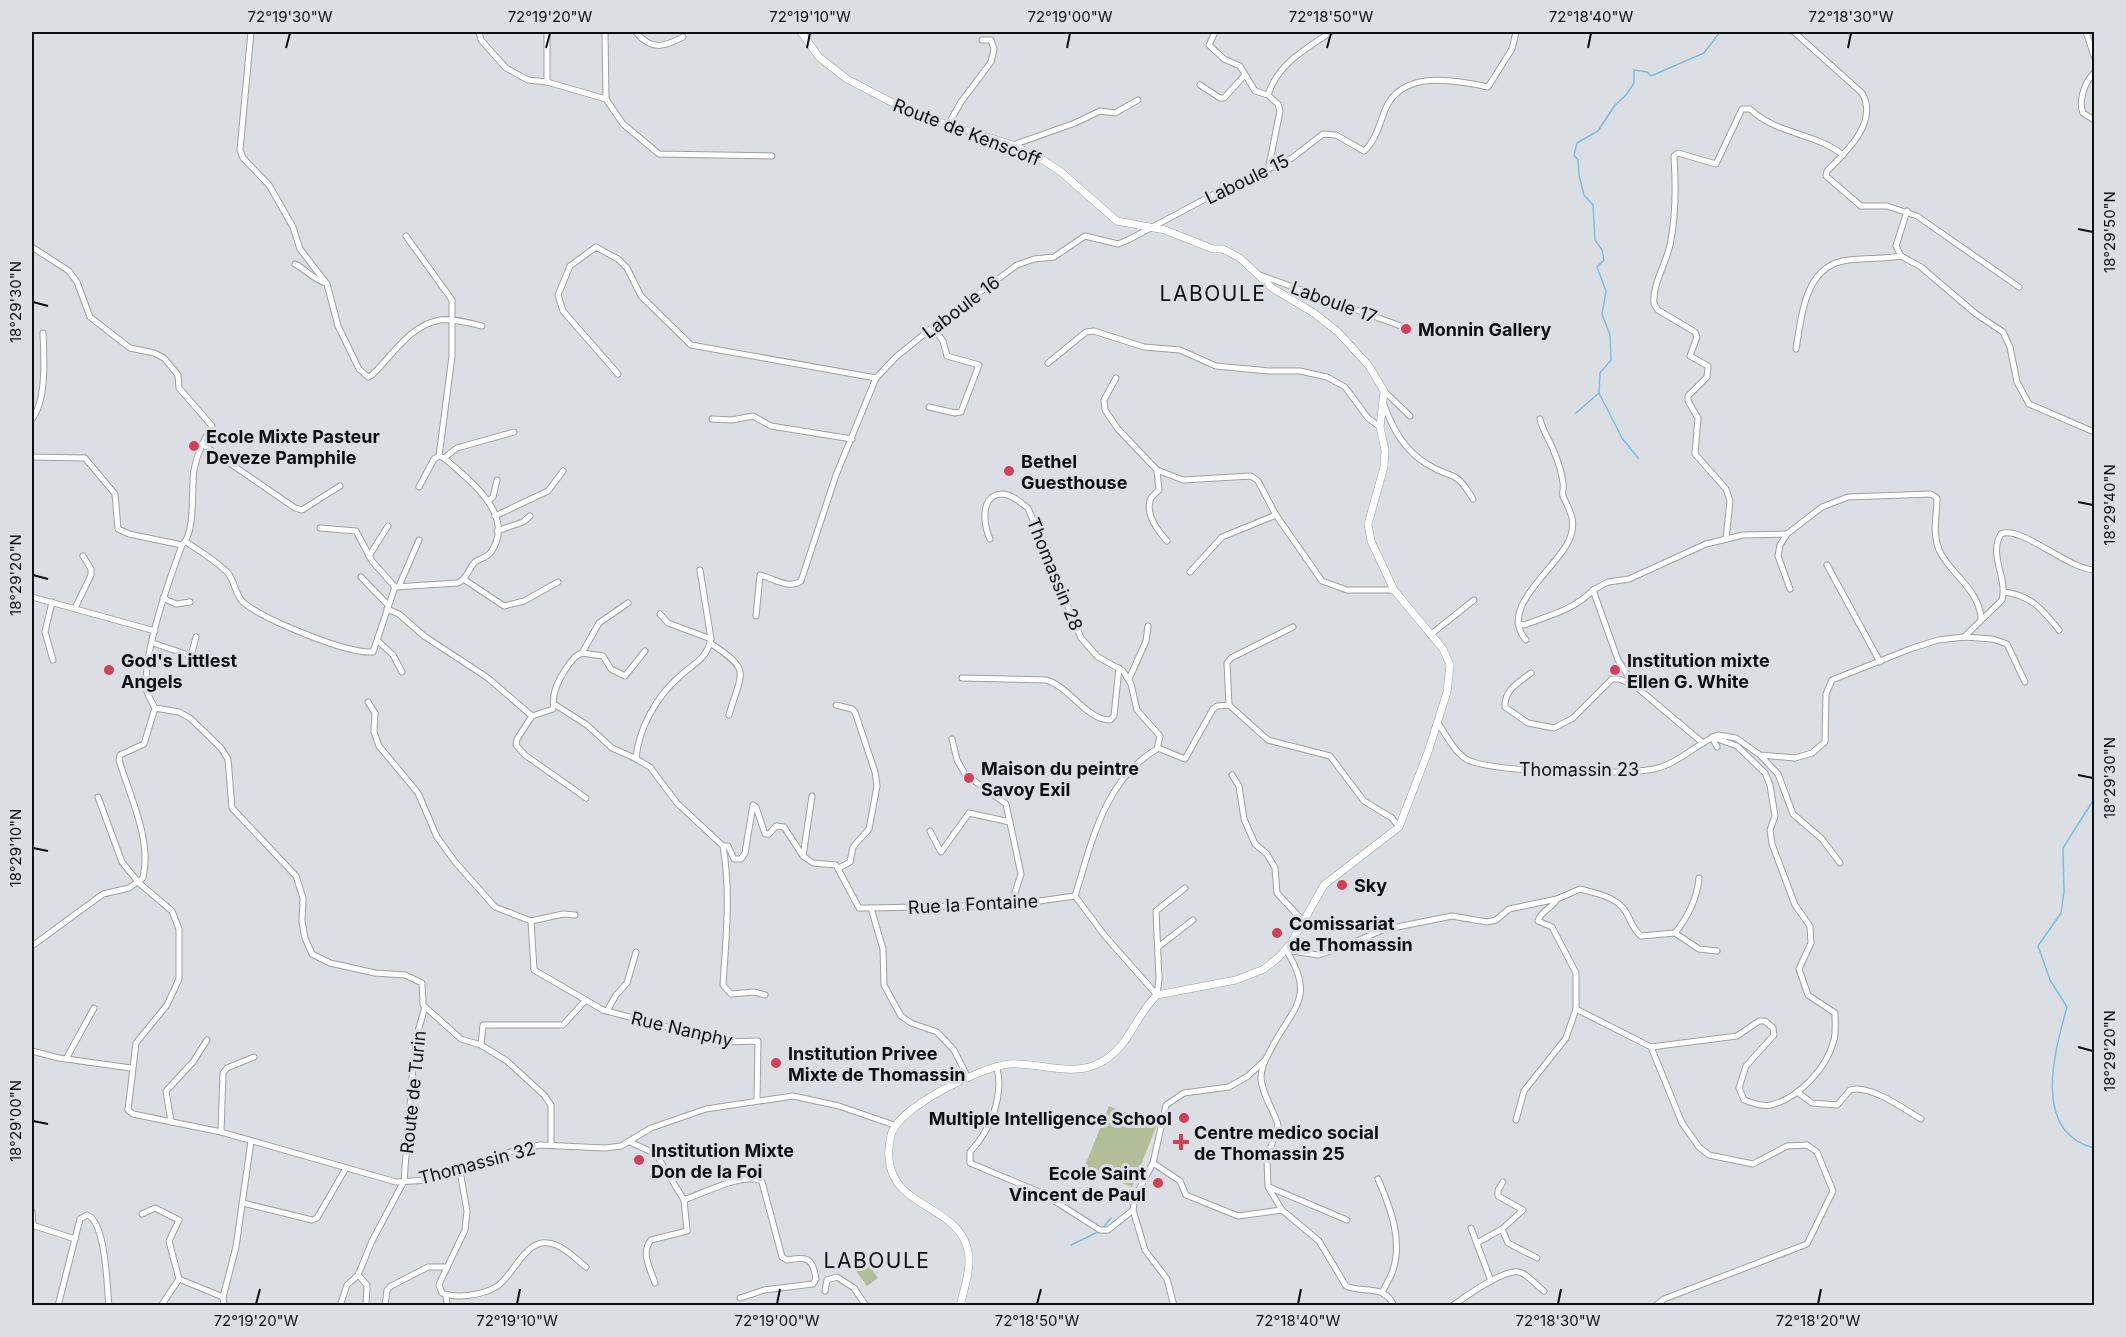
<svg xmlns="http://www.w3.org/2000/svg" width="2126" height="1337" viewBox="0 0 2126 1337" font-family="Inter,sans-serif">
	<style>
		.green { fill: #b0bf97 }
		.lines { fill: none; stroke-linecap: round; stroke-linejoin: round }
		.stream { stroke: #7cbde1; stroke-width: 1.5 }
		.minor-casing { stroke: #9ca0a4; stroke-width: 7 }
		.major-casing { stroke: #9ca0a4; stroke-width: 8 }
		.minor { stroke: #fff; stroke-width: 5 }
		.major { stroke: #fff; stroke-width: 7 }
		.ticks { fill: none; stroke: #0d0f10; stroke-width: 2 }
		.poi-dot { fill: #d0405a; stroke: #dbdfe4; stroke-width: 2 }
		.labels { text-anchor: middle; dominant-baseline: central; stroke-width: 6; stroke-linejoin: round; paint-order: stroke }
		.street-label { font-size: 18px; fill: #0d0f10; stroke: #dbdfe4 }
		.poi-label { font-size: 18px; font-weight: bold; fill: #0d0f10; stroke: #dbdfe4; text-anchor: start }
		.quarter-label { font-size: 21px; letter-spacing: 1.5px; fill: #0d0f10; stroke: #dbdfe4 }
		.neatline { fill: none; stroke: #0d0f10; stroke-width: 2 }
		.ticks-label { font-size: 15px; text-anchor: middle; fill: #0d0f10 }
	</style>
	<rect width="100%" height="100%" fill="#dbdfe4"/>
	<g class="green">
		<polygon points="1109,1106 1157,1125 1132,1187 1084,1168"/>
		<polygon points="863,1257 878,1278 867,1286 852,1265"/>
	</g>
	<g class="lines">
		<g class="stream">
			<polyline points="1599,393 1622,438 1638,458"/>
			<polyline points="1576,413 1599,393 1600,373 1611,360 1610,335 1602,314 1606,291 1597,267 1604,260 1602,250 1595,240 1593,205 1584,195 1579,175 1578,160 1574,155 1577,143 1598,131 1615,105 1626,95 1634,83 1634,70 1647,72 1651,76 1704,53 1720,32"/>
			<path d="M2094 799 2063 848 2064 892 2061 913 2038 946 2050 980 2067 1007C2055 1050 2031 1132 2094 1148"/>
			<polyline points="1102,1229 1111,1218"/>
			<polyline points="1071,1245 1098,1232"/>
		</g>
		<g class="minor-casing">
			<g id="minor">
				<path d="M251 32 240 150 243 158 269 185 293 227 300 249 327 284 338 326 359 369 368 377 372 375C392 356 410 325 440 320 453 318 469 323 482 326"/>
				<polyline points="479,32 481,40 506,68 528,80 547,82 606,99"/>
				<polyline points="547,32 547,82"/>
				<polyline points="605,32 606,99 623,124 659,154 772,156"/>
				<path d="M636 32C651 51 664 47 683 37"/>
				<polyline points="1215,32 1209,45 1224,59 1240,66 1255,91 1268,95"/>
				<path d="M1794 32 1862 93C1879 122 1846 152 1827 171L1826 176 1861 206H1887L1917 216 2019 287"/>
				<polyline points="2086,32 2094,56"/>
				<path d="M2094 73C2085 82 2078 100 2083 113L2094 120"/>
				<polyline points="1200,85 1220,98 1224,98 1244,76"/>
				<polyline points="948,125 961,102 991,62 994,49 991,40 982,40"/>
				<polyline points="1013,145 1075,123 1100,111 1115,113 1138,100"/>
				<path d="M1268 171 1280 111 1278 104 1268 95C1277 65 1305 49 1331 32"/>
				<polyline points="1907,211 1896,246 1901,256 1921,267 1976,314 2003,332 2010,347 2017,382 2029,404 2094,432"/>
				<polyline points="406,236 452,300 452,356 439,456"/>
				<path d="M32 247 69 271 77 282 90 317 130 348 154 353 164 358 178 375 179 388 212 426C204 440 197 453 194 470 191 488 196 533 182 545 170 578 141 657 147 691 148 696 152 702 155 708L179 712 190 718 221 748 228 759 232 808 296 876 303 898 302 922 305 938 312 954 330 963 375 973 405 975 422 983 423 1005 461 1039 481 1045 507 1061 544 1095 551 1105V1145"/>
				<path d="M295 264C307 270 312 279 326 283"/>
				<polyline points="1260,275 1409,329"/>
				<path d="M1796 349C1802 314 1805 264 1849 260 1867 258 1883 259 1901 256"/>
				<polyline points="1048,363 1086,332 1094,331 1144,347 1180,350 1216,366 1269,371 1300,371 1327,377 1345,387 1368,418 1380,427"/>
				<polyline points="618,374 563,311 558,295 570,266 596,247 618,259 627,268 641,296 691,345 876,378"/>
				<polyline points="1116,378 1104,400 1105,410 1118,429 1157,470 1183,480 1251,476 1258,481 1276,515 1322,581 1347,590 1394,590"/>
				<polyline points="1384,391 1410,416"/>
				<path d="M1384 405C1393 429 1404 450 1427 464 1453 481 1454 467 1473 499"/>
				<polyline points="929,407 955,413 961,412 979,365 947,356 943,341 933,327"/>
				<path d="M32 419C47 400 44 356 43 333"/>
				<polyline points="712,419 732,420 753,416 771,426 852,439"/>
				<polyline points="202,444 295,508 302,510 340,486"/>
				<polyline points="32,457 85,458 115,494 118,529 129,534 182,545"/>
				<polyline points="444,458 457,448 514,432"/>
				<path d="M1157 470 1159 490C1156 493 1151 496 1150 501 1146 515 1158 531 1167 541"/>
				<polyline points="488,501 493,497 497,480"/>
				<polyline points="495,516 548,491 563,471"/>
				<polyline points="497,531 523,522 530,516"/>
				<path d="M990 539C984 526 979 495 1002 494 1012 494 1021 503 1028 508L1081 638 1098 657 1123 671 1131 684 1137 710 1160 736 1157 749C1104 780 1092 842 1075 896L1105 936 1157 995"/>
				<path d="M1726 539 1730 501 1726 489 1695 454 1698 418 1688 401V396L1707 377 1708 366 1690 356 1697 337 1695 332 1658 310 1654 304C1652 285 1666 264 1670 245 1676 216 1676 186 1674 156L1678 153 1716 164 1742 109H1750C1777 135 1814 132 1843 155"/>
				<path d="M186 542C200 551 215 560 227 572 235 580 235 596 244 603 265 620 347 654 373 652L395 587 372 561 356 531 320 528"/>
				<polyline points="369,556 388,526"/>
				<polyline points="1827,565 1880,662"/>
				<path d="M700 570 711 639C707 659 693 664 679 677 657 696 638 729 636 759L650 767 677 803 723 846H728L734 859H741L745 853 753 805 756 807 765 834H769L776 826 784 827 803 856"/>
				<polyline points="1190,572 1222,537 1276,515"/>
				<polyline points="361,577 388,605"/>
				<polyline points="465,580 504,606 524,601 558,582"/>
				<polyline points="399,586 419,540"/>
				<path d="M395 587 458 583C468 578 468 569 475 562 480 558 487 558 491 552 517 515 468 479 444 458L439 456 434 459 419 487"/>
				<path d="M1790 589 1778 556 1780 545 1787 534 1822 507 1848 497 1931 494 1937 498C1937 516 1932 532 1939 550 1950 574 1979 589 1981 618"/>
				<path d="M2004 592C2031 595 2043 610 2059 630"/>
				<polyline points="32,597 155,631"/>
				<polyline points="163,598 176,604 190,602"/>
				<polyline points="52,602 45,632 53,660"/>
				<polyline points="75,608 91,575 91,569 83,556"/>
				<polyline points="387,609 399,614 424,636 488,678 532,716"/>
				<polyline points="660,614 668,623 711,639"/>
				<path d="M756 616 760 575C773 578 789 590 801 581L836 475 876 378 896 357 933 327 1017 265 1034 259 1054 257 1085 236 1118 244 1128 240 1222 190 1292 158 1323 134 1336 135 1364 151C1375 142 1380 123 1385 110 1401 70 1453 79 1488 87L1512 49 1516 32"/>
				<path d="M1518 624 1524 625C1550 615 1574 610 1593 590"/>
				<polyline points="1293,627 1231,658 1227,663 1229,705 1268,740 1330,756 1364,801 1392,818 1399,827"/>
				<polyline points="1430,635 1474,600"/>
				<path d="M1964 637 2002 600C2008 578 1988 555 2001 534 2021 525 2066 568 2094 570"/>
				<path d="M1526 640C1496 606 1562 566 1571 535 1576 519 1569 510 1563 496 1562 492 1564 488 1563 483 1562 474 1558 461 1554 452 1550 440 1543 432 1540 419"/>
				<polyline points="378,641 393,655 402,672"/>
				<polyline points="153,643 197,658 208,654"/>
				<path d="M710 643C752 671 742 670 729 715"/>
				<polyline points="582,653 603,656 611,669 625,676 645,651"/>
				<polyline points="191,656 196,637"/>
				<path d="M1531 673C1519 682 1504 690 1505 707L1528 723 1554 728 1573 718 1612 679H1619L1634 685"/>
				<path d="M962 678 1046 680C1069 686 1086 720 1110 720L1114 716 1119 668"/>
				<polyline points="1129,679 1146,641 1148,626"/>
				<polyline points="368,702 375,713 374,732 379,746 418,793 437,837 456,863 495,907 531,921"/>
				<polyline points="554,704 587,725 612,748 637,759"/>
				<polyline points="836,705 852,709 855,712 875,772 877,786 869,829 853,847 850,862 839,868"/>
				<path d="M1438 723C1446 735 1454 751 1466 759 1491 773 1624 775 1654 769 1678 764 1696 744 1718 735L1736 738 1760 755 1795 758 1812 753 1825 742 1826 694 1832 680 1910 649 1938 640 1964 637 1993 639 2007 644 2025 682"/>
				<polyline points="1712,737 1717,747"/>
				<polyline points="952,739 957,760 965,774 1006,804 1021,874 1011,905"/>
				<polyline points="1703,743 1634,685 1618,660 1593,590 1608,582 1629,579 1706,544 1743,535 1787,534"/>
				<polyline points="1158,748 1185,759 1213,709 1217,706 1229,705"/>
				<polyline points="1761,756 1778,774 1793,814 1822,839 1840,863"/>
				<polyline points="1232,775 1239,786 1244,819 1255,844 1267,854 1275,868 1277,893 1303,921"/>
				<polyline points="812,796 803,856 813,863 836,865 859,908 871,908 883,949 884,985 901,1016 911,1023 937,1032 954,1050 968,1078"/>
				<polyline points="98,797 122,862 139,883 172,911 179,929 179,979 167,1005 136,1043 128,1110 133,1114 221,1132 396,1182 429,1180 460,1171 497,1155 540,1145 605,1148 621,1146 651,1128 706,1109 793,1096 839,1106 894,1125"/>
				<path d="M586 798 525 755 516 745 517 739 532 716 553 709C554 704 553 700 554 695 556 683 571 656 582 653L599 623 628 603"/>
				<polyline points="930,831 941,852 969,813 1010,822"/>
				<path d="M723 846C731 892 726 938 723 985L731 994 754 992 765 995"/>
				<path d="M1557 899 1580 889C1595 893 1613 896 1623 908 1631 917 1630 927 1641 936L1675 933C1688 917 1697 899 1699 878"/>
				<polyline points="871,908 1011,905 1075,896"/>
				<polyline points="575,915 563,914 531,921 534,970 603,1010 723,1042 758,1041 757,1100"/>
				<polyline points="1675,933 1699,949 1717,951"/>
				<path d="M32 946 103 894 129 888 143 878C152 840 130 797 119 760L120 755 144 744 155 708"/>
				<polyline points="1158,947 1193,920"/>
				<path d="M1286 950 1318 955 1346 946 1382 930 1452 916 1487 922 1496 920 1509 909 1557 899C1552 909 1541 910 1538 921L1552 927 1576 973V1009L1566 1038 1524 1091 1516 1120"/>
				<path d="M1286 950C1317 999 1292 1007 1270 1051 1266 1058 1261 1068 1261 1077 1261 1093 1274 1110 1278 1125L1267 1159 1268 1187 1282 1210 1319 1241 1346 1286C1364 1294 1384 1283 1394 1306"/>
				<polyline points="1157,995 1159,979 1156,911 1185,888"/>
				<path d="M1576 1009 1651 1047 1737 1036 1759 1021H1765L1773 1028 1774 1035 1746 1066 1739 1088 1744 1100C1753 1103 1762 1107 1771 1105 1799 1098 1827 1068 1834 1040 1836 1032 1835 1021 1835 1013L1808 995 1799 969 1811 943 1810 926 1795 905 1772 844 1770 830 1775 816 1770 785 1765 773 1737 746 1712 737"/>
				<polyline points="607,1011 616,995 627,983 636,952"/>
				<polyline points="481,1045 483,1025 563,1025 584,1002"/>
				<polyline points="1651,1047 1682,1123 1699,1147 1709,1155 1753,1164 1787,1146 1807,1145 1817,1152 1833,1191 1807,1244 1664,1299 1655,1306"/>
				<polyline points="32,1051 59,1058 131,1068"/>
				<polyline points="66,1059 94,1008"/>
				<path d="M997 1068C1004 1096 990 1131 970 1152V1163L1042 1193 1100 1230H1108L1133 1210"/>
				<path d="M1797 1092 1812 1103 1837 1105 1850 1090C1870 1084 1904 1109 1921 1119"/>
				<polyline points="171,1122 166,1091 193,1062 207,1040"/>
				<polyline points="221,1132 223,1073 227,1068 254,1057"/>
				<path d="M630 1142 656 1154 684 1200 687 1231 651 1240C640 1253 651 1270 655 1283"/>
				<polyline points="1153,1163 1180,1181 1186,1195 1238,1216 1282,1210"/>
				<path d="M460 1171 467 1211 465 1230 441 1280 439 1285 442 1293C457 1299 482 1295 496 1287 515 1276 526 1232 556 1245 567 1249 577 1260 586 1267"/>
				<path d="M1378 1179C1390 1207 1403 1239 1393 1270 1391 1277 1386 1284 1383 1291"/>
				<polyline points="1269,1187 1347,1220"/>
				<path d="M684 1200C701 1194 749 1170 762 1182L782 1257 787 1260C807 1256 813 1258 816 1279L813 1284 764 1290 740 1298"/>
				<polyline points="243,1203 312,1220 317,1218 346,1168"/>
				<polyline points="32,1212 33,1225"/>
				<polyline points="142,1214 155,1208 179,1220 169,1241 179,1279 161,1306"/>
				<polyline points="32,1225 75,1239"/>
				<polyline points="1471,1228 1491,1281"/>
				<polyline points="1502,1229 1508,1243 1537,1258"/>
				<polyline points="1477,1243 1502,1229 1523,1210 1498,1196 1498,1190 1503,1182"/>
				<polyline points="358,1275 367,1285 366,1306"/>
				<polyline points="179,1279 223,1297"/>
				<polyline points="825,1291 827,1280 837,1277 854,1288 866,1306"/>
				<polyline points="446,1295 447,1306"/>
				<path d="M58 1306 80 1219 87 1215C106 1221 107 1288 109 1306"/>
				<polyline points="224,1306 223,1297 236,1247 251,1141"/>
				<polyline points="340,1306 347,1285 358,1275 372,1241 404,1181 413,1066 418,1031 425,1007"/>
				<polyline points="385,1306 387,1290 391,1286 428,1267 447,1267"/>
				<polyline points="1174,1306 1167,1279 1145,1250 1133,1210 1135,1197 1153,1163 1166,1105 1184,1093 1229,1087 1248,1076 1264,1061"/>
				<path d="M1452 1306C1465 1297 1508 1265 1522 1273 1530 1277 1537 1286 1544 1291"/>
			</g>
		</g>
		<g class="major-casing">
			<path id="major" d="M801 32 819 57 847 79 914 114 1013 145 1043 160 1061 172 1117 221 1165 230 1213 249H1223L1240 258 1272 288 1314 313 1338 332 1369 366 1384 391 1380 427 1385 450 1384 467 1368 524 1371 541 1394 590 1443 649 1450 665 1447 692 1428 752 1399 827 1324 885 1291 943 1279 957 1264 969 1236 980 1157 995C1133 1018 1129 1051 1095 1065 1069 1076 1037 1062 1009 1064 981 1067 898 1107 891 1135 874 1208 954 1200 967 1247 973 1265 964 1288 960 1306"/>
		</g>
		<use href="#minor" class="minor"/>
		<use href="#major" class="major"/>
	</g>
	<path class="ticks" d="M286 48 290 33M546 48 550 33M807 48 810 33M1067 48 1070 33M1327 48 1331 33M1588 48 1591 33M1848 48 1851 33M2078 229 2093 232M33 302 48 306M2078 502 2093 505M33 575 48 579M2078 775 2093 778M33 848 48 851M2078 1047 2093 1051M33 1121 48 1124M256 1304 260 1289M517 1304 520 1289M777 1304 780 1289M1037 1304 1041 1289M1298 1304 1301 1289M1558 1304 1561 1289M1818 1304 1821 1289"/>
	<g class="poi-dot">
		<circle cx="1406" cy="329" r="6"/>
		<circle cx="194" cy="446" r="6"/>
		<circle cx="1009" cy="471" r="6"/>
		<circle cx="109" cy="670" r="6"/>
		<circle cx="1615" cy="670" r="6"/>
		<circle cx="969" cy="778" r="6"/>
		<circle cx="1342" cy="885" r="6"/>
		<circle cx="1277" cy="933" r="6"/>
		<circle cx="776" cy="1063" r="6"/>
		<circle cx="1184" cy="1118" r="6"/>
		<path d="M1178 1133h6v6h6v6h-6v6h-6v-6h-6v-6h6z"/>
		<circle cx="639" cy="1160" r="6"/>
		<circle cx="1158" cy="1183" r="6"/>
	</g>
	<g class="labels">
		<g class="street-label">
			<text transform="translate(967 132) rotate(21)">Route de Kenscoff</text>
			<text transform="translate(1247 179) rotate(-26)">Laboule 15</text>
			<text transform="translate(1334 302) rotate(20)">Laboule 17</text>
			<text transform="translate(961 307) rotate(-37)">Laboule 16</text>
			<text transform="translate(1055 574) rotate(68)">Thomassin 28</text>
			<text x="1579" y="769">Thomassin 23</text>
			<text transform="translate(973 904) rotate(-3)">Rue la Fontaine</text>
			<text transform="translate(682 1029) rotate(13)">Rue Nanphy</text>
			<text transform="translate(413 1092) rotate(-84)">Route de Turin</text>
			<text transform="translate(477 1163) rotate(-15)">Thomassin 32</text>
		</g>
		<g class="poi-label">
			<text x="1418" y="329">Monnin Gallery</text>
			<text x="206" y="436">Ecole Mixte Pasteur<tspan x="206" dy="21">Deveze Pamphile</tspan></text>
			<text x="1021" y="461">Bethel<tspan x="1021" dy="21">Guesthouse</tspan></text>
			<text x="121" y="660">God's Littlest<tspan x="121" dy="21">Angels</tspan></text>
			<text x="1627" y="660">Institution mixte<tspan x="1627" dy="21">Ellen G. White</tspan></text>
			<text x="981" y="768">Maison du peintre<tspan x="981" dy="21">Savoy Exil</tspan></text>
			<text x="1354" y="885">Sky</text>
			<text x="1289" y="923">Comissariat<tspan x="1289" dy="21">de Thomassin</tspan></text>
			<text x="788" y="1053">Institution Privee<tspan x="788" dy="21">Mixte de Thomassin</tspan></text>
			<text x="1172" y="1118" text-anchor="end">Multiple Intelligence School</text>
			<text x="1194" y="1132">Centre medico social<tspan x="1194" dy="21">de Thomassin 25</tspan></text>
			<text x="651" y="1150">Institution Mixte<tspan x="651" dy="21">Don de la Foi</tspan></text>
			<text x="1146" y="1173" text-anchor="end">Ecole Saint<tspan x="1146" dy="21">Vincent de Paul</tspan></text>
		</g>
		<g class="quarter-label">
			<text x="1213" y="293">LABOULE</text>
			<text x="877" y="1260">LABOULE</text>
		</g>
	</g>
	<rect width="2126" height="1337" fill="none" stroke="#dbdfe4" stroke-width="66"/>
	<rect x="33" y="33" width="2060" height="1271" class="neatline"/>
	<g class="ticks-label">
		<text x="290" y="22">72°19'30"W</text>
		<text x="550" y="22">72°19'20"W</text>
		<text x="810" y="22">72°19'10"W</text>
		<text x="1070" y="22">72°19'00"W</text>
		<text x="1331" y="22">72°18'50"W</text>
		<text x="1591" y="22">72°18'40"W</text>
		<text x="1851" y="22">72°18'30"W</text>
		<text transform="translate(2110 232) rotate(-90)" y="5">18°29'50"N</text>
		<text transform="translate(16 302) rotate(-90)" y="5">18°29'30"N</text>
		<text transform="translate(2110 505) rotate(-90)" y="5">18°29'40"N</text>
		<text transform="translate(16 575) rotate(-90)" y="5">18°29'20"N</text>
		<text transform="translate(2110 778) rotate(-90)" y="5">18°29'30"N</text>
		<text transform="translate(16 848) rotate(-90)" y="5">18°29'10"N</text>
		<text transform="translate(2110 1051) rotate(-90)" y="5">18°29'20"N</text>
		<text transform="translate(16 1121) rotate(-90)" y="5">18°29'00"N</text>
		<text x="256" y="1326">72°19'20"W</text>
		<text x="517" y="1326">72°19'10"W</text>
		<text x="777" y="1326">72°19'00"W</text>
		<text x="1037" y="1326">72°18'50"W</text>
		<text x="1298" y="1326">72°18'40"W</text>
		<text x="1558" y="1326">72°18'30"W</text>
		<text x="1818" y="1326">72°18'20"W</text>
	</g>
</svg>
